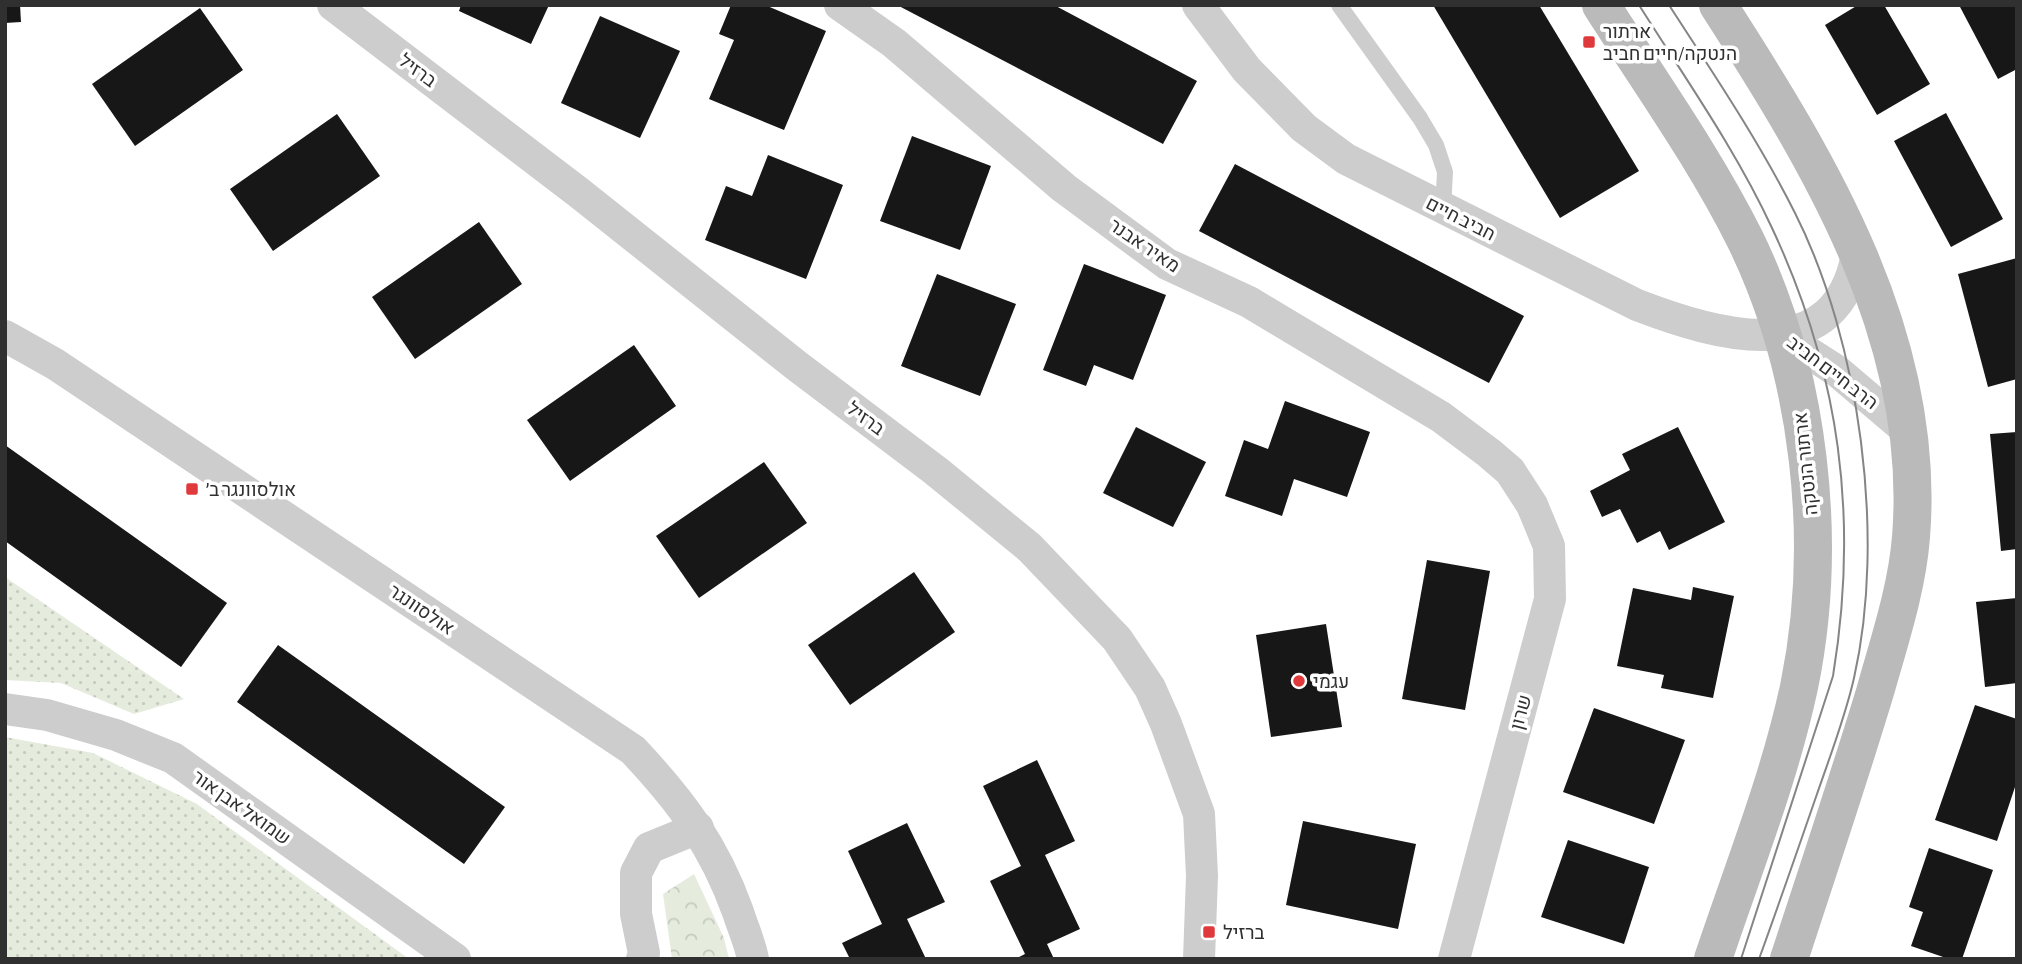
<svg xmlns="http://www.w3.org/2000/svg" width="2022" height="964" viewBox="0 0 2022 964" font-family="'Asap Condensed',Heebo,sans-serif">
	<style>
		.green { fill: url(#green-dots) }
		.forest { fill: url(#forest-crowns) }
		.building { fill: #171717 }
		.lines { fill: none; stroke-linecap: round; stroke-linejoin: round }
		.lane { stroke: #cdcdcd; stroke-width: 16 }
		.street { stroke: #cdcdcd; stroke-width: 32 }
		.secondary { stroke: #bababa; stroke-width: 38 }
		.tram { stroke: #858585; stroke-width: 2 }
		.poi-dot { fill: #df393c; stroke: #fff; stroke-width: 2.5 }
		.labels { text-anchor: middle; dominant-baseline: central; stroke-width: 7; stroke-linejoin: round; paint-order: stroke }
		.poi-label { font-size: 19px; fill: #303030; stroke: #fff; text-anchor: start }
		.street-label { font-size: 19px; fill: #303030; stroke: #fff }
	</style>
	<defs>
		<pattern id="green-dots" width="8" height="8" patternUnits="userSpaceOnUse" patternTransform="scale(1.75)"><rect width="8" height="8" fill="#e5ecde"/><path d="M2 2h.1M6 6h.1" fill="none" stroke="#c5cbbf" stroke-width="1.8" stroke-linecap="round"/></pattern>
		<pattern id="forest-crowns" width="20" height="18" patternUnits="userSpaceOnUse" patternTransform="scale(1.75)"><rect width="20" height="18" fill="#e5ecde"/><path d="M2 6a3 3 0 1 1 6 0M12 15a3 3 0 1 1 6 0" fill="none" stroke="#c5cbbf"/></pattern>
	</defs>
	<rect width="100%" height="100%" fill="#fff"/>
	<g class="green">
		<polygon points="5,577 184,699 134,714 61,683 5,680"/>
		<polygon points="5,737 93,753 197,804 409,959 5,959"/>
	</g>
	<polygon class="forest" points="694,874 724,938 729,959 672,959 663,894"/>
	<g class="building">
		<polygon points="5,5 20,5 21,22 5,23"/>
		<polygon points="461,5 549,5 531,44 459,11"/>
		<polygon points="731,5 765,5 826,31 784,130 709,99 734,40 719,34"/>
		<polygon points="897,5 1054,5 1197,81 1163,144"/>
		<polygon points="1433,5 1539,5 1639,171 1560,218"/>
		<polygon points="1858,5 1884,5 1930,84 1877,115 1825,25"/>
		<polygon points="1959,5 2017,5 2017,69 1998,79"/>
		<polygon points="200,8 243,70 135,146 92,84"/>
		<polygon points="600,16 680,51 640,138 561,103"/>
		<polygon points="1946,113 2003,219 1951,247 1894,141"/>
		<polygon points="337,114 380,176 273,251 230,189"/>
		<polygon points="912,136 991,166 960,250 880,221"/>
		<polygon points="768,155 843,185 806,279 705,240 726,186 752,196"/>
		<polygon points="1235,164 1524,316 1489,383 1199,231"/>
		<polygon points="479,222 522,284 415,359 372,297"/>
		<polygon points="2017,258 2017,379 1988,387 1958,274"/>
		<polygon points="1084,264 1166,295 1133,380 1094,365 1086,386 1043,370"/>
		<polygon points="937,274 1016,304 980,396 901,366"/>
		<polygon points="634,345 676,406 570,481 527,420"/>
		<polygon points="1285,401 1370,432 1347,497 1294,479 1282,516 1225,496 1244,440 1268,449"/>
		<polygon points="1136,427 1206,462 1173,527 1103,493"/>
		<polygon points="1678,427 1725,522 1669,550 1660,531 1637,543 1620,509 1602,517 1590,491 1630,470 1622,454"/>
		<polygon points="2017,432 2017,549 2001,551 1990,434"/>
		<polygon points="5,445 227,603 181,667 5,541"/>
		<polygon points="764,462 807,523 699,598 656,536"/>
		<polygon points="1427,560 1490,571 1465,710 1402,699"/>
		<polygon points="914,572 955,632 850,705 808,645"/>
		<polygon points="1693,587 1734,596 1713,698 1661,688 1664,675 1617,666 1633,588 1691,600"/>
		<polygon points="2017,598 2017,683 1985,687 1976,602"/>
		<polygon points="1326,624 1342,727 1271,737 1256,635"/>
		<polygon points="278,645 505,807 464,864 237,702"/>
		<polygon points="1975,705 2017,719 2017,787 2015,787 1997,841 1935,820"/>
		<polygon points="1594,708 1685,740 1654,824 1563,792"/>
		<polygon points="1037,760 1075,841 1045,855 1080,929 1047,944 1054,959 1015,959 1025,954 990,881 1021,866 983,786"/>
		<polygon points="1303,821 1416,844 1398,929 1286,905"/>
		<polygon points="907,823 945,902 907,919 926,959 850,959 842,943 882,924 848,851"/>
		<polygon points="1568,840 1649,867 1624,944 1541,917"/>
		<polygon points="1929,848 1993,870 1962,959 1949,959 1911,946 1923,912 1909,907"/>
	</g>
	<g class="lines">
		<polyline class="lane" points="1339,5 1420,118 1436,145 1445,172 1443,209"/>
		<g class="street">
			<polyline points="333,5 578,192 797,366 936,471 1030,548 1117,639 1150,688 1166,724 1199,814 1202,876 1199,959"/>
			<polyline points="840,5 894,43 1064,188 1167,264 1249,302 1441,417 1489,453 1510,471 1532,505 1549,546 1550,599 1454,959"/>
			<path d="M1198 5 1247 70 1304 128 1346 159 1637 305C1718 336 1839 372 1858 249"/>
			<polyline points="1781,335 1837,371 1910,433"/>
			<path d="M5 336 55 364 633 750C681 801 714 845 738 912 743 928 750 943 753 959"/>
			<polyline points="5,709 47,715 116,735 173,758 455,959"/>
			<polyline points="642,959 644,953 636,914 636,873 649,848 698,828"/>
		</g>
		<g class="secondary">
			<path d="M1601 5C1650 82 1704 157 1745 239 1810 372 1829 542 1799 687 1779 780 1743 869 1713 959"/>
			<path d="M1718 5C1821 165 1927 339 1911 537 1907 589 1889 642 1875 692 1848 781 1818 870 1789 959"/>
		</g>
		<g class="tram">
			<path d="M1639 5C1685 78 1736 150 1772 228 1840 373 1859 518 1833 676L1741 959"/>
			<path d="M1669 5C1713 73 1759 141 1795 213 1860 342 1886 537 1854 678 1845 718 1830 756 1817 794 1798 849 1779 904 1759 959"/>
		</g>
	</g>
	<g class="poi-dot">
		<rect x="1582" y="35" width="14" height="14" rx="3.5"/>
		<rect x="185" y="482" width="14" height="14" rx="3.5"/>
		<circle cx="1299" cy="681" r="7"/>
		<rect x="1202" y="925" width="14" height="14" rx="3.5"/>
	</g>
	<g class="labels">
		<g class="poi-label">
			<text x="1603" y="31">ארתור<tspan x="1603" dy="22">הנטקה/חיים חביב</tspan></text>
			<text x="206" y="489">אולסוונגר ב׳</text>
			<text x="1313" y="681">עגמי</text>
			<text x="1223" y="932">ברזיל</text>
		</g>
		<g class="street-label">
			<text transform="translate(418 70) rotate(37)">ברזיל</text>
			<text transform="translate(1461 218) rotate(27)">חביב חיים</text>
			<text transform="translate(1145 245) rotate(34)">מאיר אבנר</text>
			<text transform="translate(1833 372) rotate(37)">הרב חיים חביב</text>
			<text transform="translate(866 418) rotate(37)">ברזיל</text>
			<text transform="translate(1805 464) rotate(-96)">ארתור הנטקה</text>
			<text transform="translate(422 609) rotate(34)">אולסוונגר</text>
			<text transform="translate(1520 712) rotate(-75)">שרון</text>
			<text transform="translate(242 807) rotate(35)">שמואל אבן אור</text>
		</g>
	</g>
	<rect width="2022" height="964" fill="none" stroke="#303030" stroke-width="14"/>
</svg>
